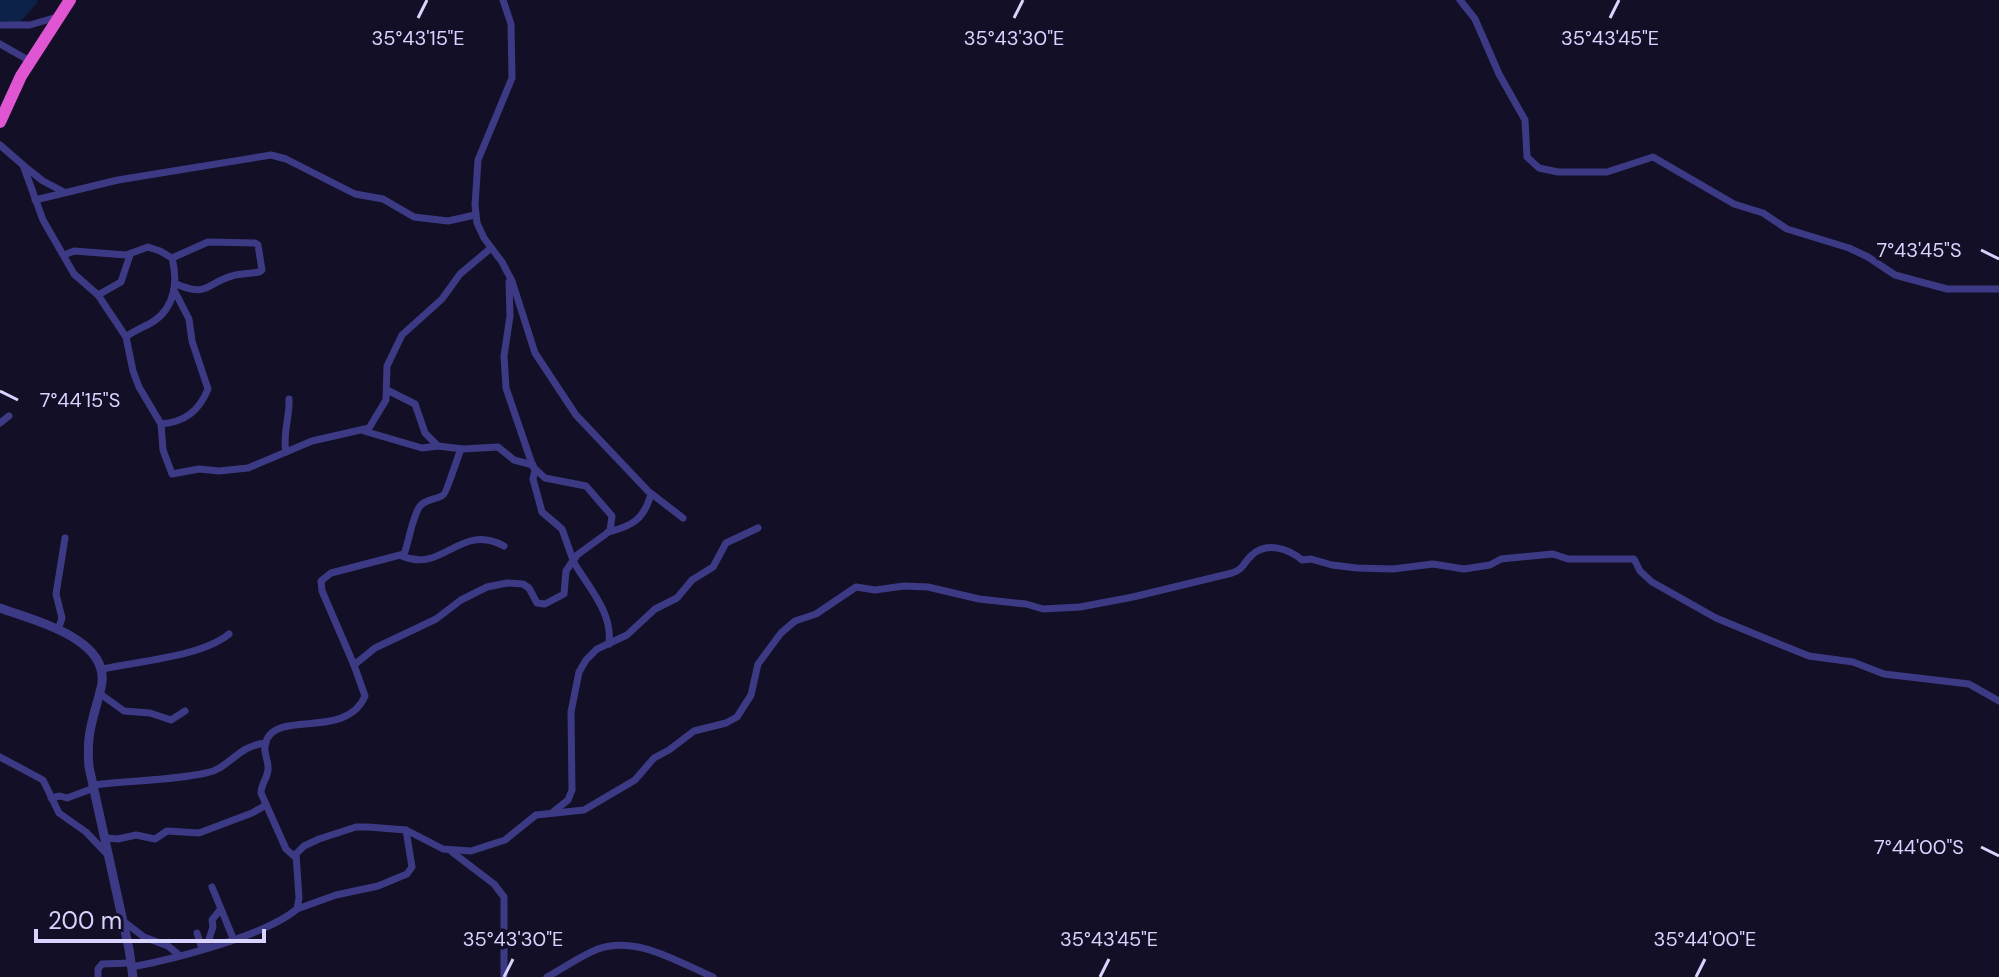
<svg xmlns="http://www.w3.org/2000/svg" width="1999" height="977" viewBox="0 0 1999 977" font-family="'DM Sans',sans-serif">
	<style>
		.water { fill: #0c2248 }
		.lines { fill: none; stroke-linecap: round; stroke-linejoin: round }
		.minor { stroke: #3d3a85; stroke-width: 7 }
		.tertiary { stroke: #3d3a85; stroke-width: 9 }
		.trunk { stroke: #e055d1; stroke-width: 12 }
		.ticks { fill: none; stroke: #d9d4ff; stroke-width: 3 }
		.ticks-label { font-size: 20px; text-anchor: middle; fill: #d9d4ff; stroke: #130f26; stroke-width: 7; stroke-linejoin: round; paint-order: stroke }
	</style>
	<rect width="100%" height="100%" fill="#130f26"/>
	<polygon class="water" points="0,0 36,0 38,2 20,22 0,21"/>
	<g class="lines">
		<g class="minor">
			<polyline points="503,0 511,24 512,78 478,160 475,205 477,223 484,238 502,262 512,281 535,353 576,415 648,491 683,518"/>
			<polyline points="1460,0 1475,19 1499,74 1525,120 1527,157 1539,168 1558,172 1607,172 1653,157 1734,204 1763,213 1787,229 1849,248 1868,257 1895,275 1947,289 1999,289"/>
			<polyline points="0,25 30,25 57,17"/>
			<polyline points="0,44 30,61"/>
			<polyline points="0,145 23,165 43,220 74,274 98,295 126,337 133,371 139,387 161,424 163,450 172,474 199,469 219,471 248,468 312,441 369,428 386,400 387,366 402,335 442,299 460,274 491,248"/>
			<polyline points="24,166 43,181 64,192"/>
			<polyline points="35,200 118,180 271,155 286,159 355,194 383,199 414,217 448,221 475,215"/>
			<path d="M64 255 74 251 126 255 148 247 160 251 172 258C178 281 175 307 154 321 145 327 135 330 126 337"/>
			<path d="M172 258 208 242 255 243 258 245 262 270 259 272C250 274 241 273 232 276 206 283 209 298 176 284"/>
			<path d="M509 282 510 316 504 356 506 388 533 467 545 478 586 486 612 516 610 531 577 555 573 561C588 587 613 612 609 644"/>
			<polyline points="98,295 121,282 130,255"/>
			<polyline points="387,390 415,404 425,433 438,446 463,449 498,447 514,460 533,465"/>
			<polyline points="0,423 9,416"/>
			<path d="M161 424C185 422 199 411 208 389L192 341 189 319 174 290"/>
			<polyline points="364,431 422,448 438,446"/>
			<path d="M286 452C282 434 290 418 289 399"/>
			<polyline points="535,470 533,479 542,512 562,529 573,560"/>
			<path d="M608 532C633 526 644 519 651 494"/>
			<path d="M402 556C443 574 460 522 504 546"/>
			<polyline points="58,630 62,618 56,594 65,538"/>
			<polyline points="354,665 375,648 436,619 461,600 487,587 507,583 523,584 529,588 537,603 545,604 564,594 566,571 574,559"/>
			<path d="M103 669C138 661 201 657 229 634"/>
			<polyline points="99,693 124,711 150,713 171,720 185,711"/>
			<polyline points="0,757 43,780 59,813 86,832 106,853"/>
			<path d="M94 785C131 780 168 781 206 773 229 769 238 745 266 743"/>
			<polyline points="51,798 60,796 67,798 94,788"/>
			<polyline points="553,812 568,800 572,790 571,712 579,672 586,660 597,649 627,635 655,609 677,598 692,580 713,567 726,543 758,528"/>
			<polyline points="106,838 118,839 136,835 155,839 167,831 199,833 252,813 266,805"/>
			<polyline points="452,852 494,884 504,897 504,977"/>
			<path d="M295 857 286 849 261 793C261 784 267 779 268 770 269 759 261 751 267 739 281 711 347 739 365 696L354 665 322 591 321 581 331 573 404 554C409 542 412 517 420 506 426 499 436 500 443 495 446 494 458 456 461 449"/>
			<polyline points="212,887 233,938"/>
			<polyline points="297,909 336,895 378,886 407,874 412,867 406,830"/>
			<polyline points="123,921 144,937 168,946 179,955"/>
			<polyline points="197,933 202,949"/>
			<polyline points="206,948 213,927 212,920 220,910"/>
			<path d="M132 967C174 959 265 936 297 909L299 898 296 854 304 846 319 839 356 827H368L406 830 443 849 471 851 505 840 536 815 584 810 635 780 654 758 669 750 694 731 726 723 737 717 751 695 758 664 781 633 795 621 816 614 856 587 875 590 904 586 928 587 979 599 1026 604 1043 609 1080 607 1133 597 1232 573C1244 569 1244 562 1252 555 1267 541 1289 549 1302 560L1311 559 1332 565 1357 568 1393 569 1433 564 1464 569 1490 565 1501 559 1553 554 1568 559H1634L1640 571 1652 582 1716 618 1784 646 1809 656 1853 662 1884 674 1969 684 1999 701"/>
			<polyline points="98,977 98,969 102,964 131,963"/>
			<path d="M547 977C564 968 580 956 598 949 636 935 678 962 713 977"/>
		</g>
		<path class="tertiary" d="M0 608C35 621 113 639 101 688 93 720 86 733 89 767L129 949 133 977"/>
		<polyline class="trunk" points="0,122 21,76 70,0"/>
	</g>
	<path class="ticks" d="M418 18 427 0M1014 18 1023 0M1610 18 1619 0M1981 250 1999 259M0 391 18 400M1981 847 1999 856M504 977 513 959M1100 977 1109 959M1696 977 1705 959"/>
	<g class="ticks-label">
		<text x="418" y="45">35°43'15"E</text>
		<text x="1014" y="45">35°43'30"E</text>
		<text x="1610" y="45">35°43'45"E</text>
		<text x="1919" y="257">7°43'45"S</text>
		<text x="80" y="407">7°44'15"S</text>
		<text x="1919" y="854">7°44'00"S</text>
		<text x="513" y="946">35°43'30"E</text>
		<text x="1109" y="946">35°43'45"E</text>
		<text x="1705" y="946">35°44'00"E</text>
	</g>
	<path d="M36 929v12h228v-12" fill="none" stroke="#d9d4ff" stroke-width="4"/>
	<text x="48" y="929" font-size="24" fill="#d9d4ff" stroke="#130f26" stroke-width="6" paint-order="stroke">200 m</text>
</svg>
